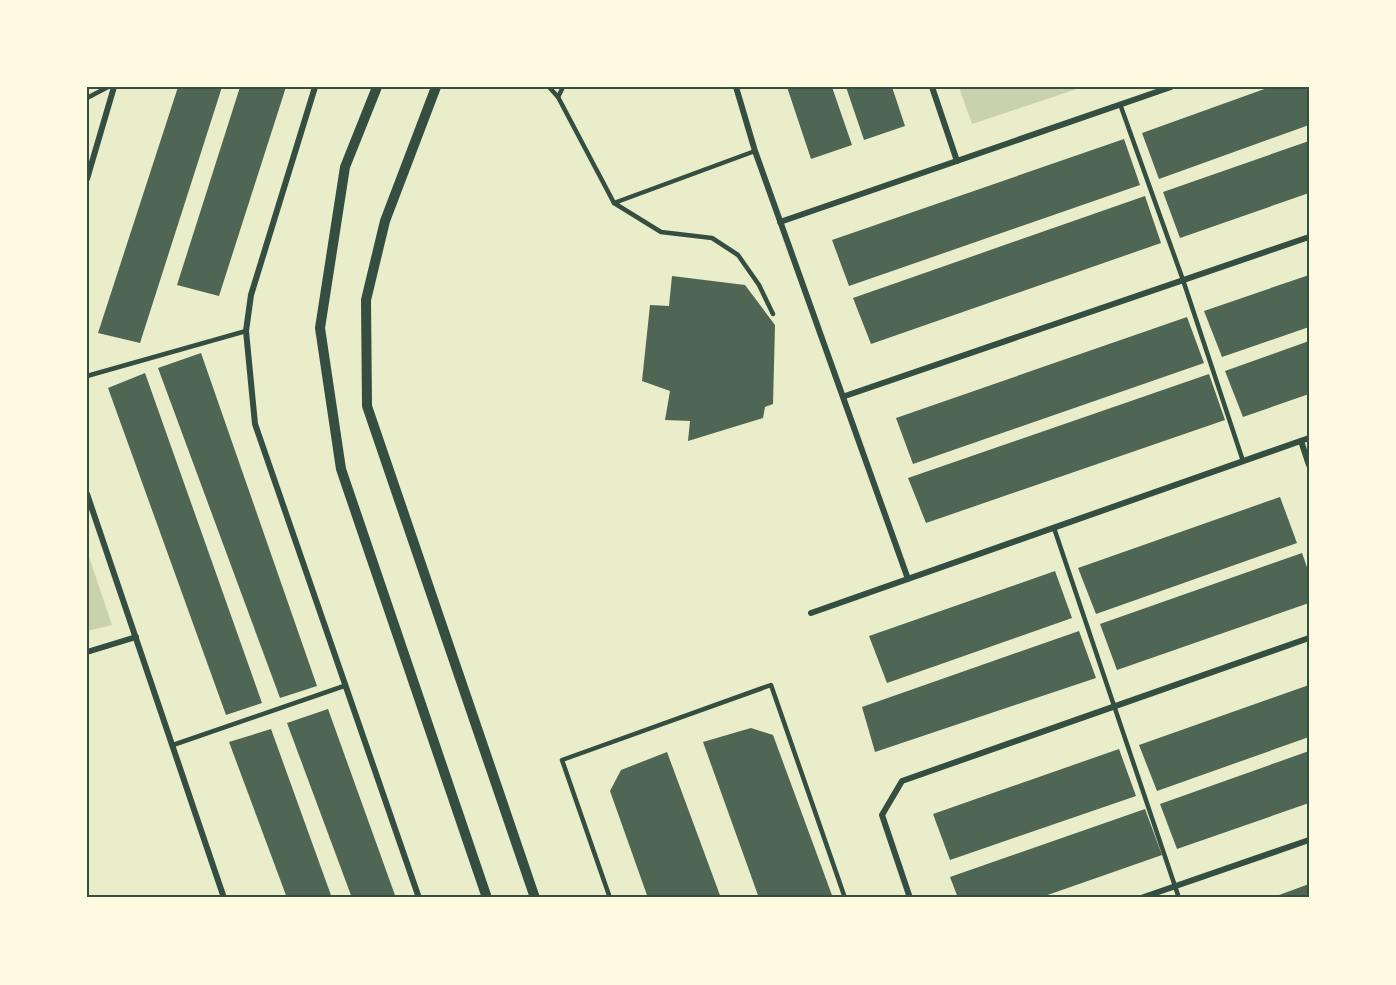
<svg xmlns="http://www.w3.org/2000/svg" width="1396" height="985" viewBox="0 0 1396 985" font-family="'Sofia Sans Condensed',sans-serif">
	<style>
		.green { fill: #cad2ad }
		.building { fill: #4f6655 }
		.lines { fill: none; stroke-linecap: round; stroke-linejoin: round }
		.service { stroke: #344e41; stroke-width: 4.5 }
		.minor { stroke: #344e41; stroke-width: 6 }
		.tertiary { stroke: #344e41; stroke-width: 10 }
		.neatline { fill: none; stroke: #344e41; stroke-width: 2 }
	</style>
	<rect width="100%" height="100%" fill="#e9edc9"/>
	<g class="green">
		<polygon points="959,87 1083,87 972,124"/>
		<polygon points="87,551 112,625 87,631"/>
	</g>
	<g class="building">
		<polygon points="178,87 222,87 140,343 98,333"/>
		<polygon points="240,87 286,87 219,296 177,285"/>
		<polygon points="787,87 832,87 852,145 811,159"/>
		<polygon points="846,87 892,87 905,126 864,140"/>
		<polygon points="1270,87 1309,87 1309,125 1159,179 1142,133"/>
		<polygon points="1124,139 1140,185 849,286 832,240"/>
		<polygon points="1309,141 1309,193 1180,238 1163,192"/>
		<polygon points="1145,196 1161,243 871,344 853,298"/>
		<polygon points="1309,275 1309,327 1222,357 1204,311"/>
		<polygon points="672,276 745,285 775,325 773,404 765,407 763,418 688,441 690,421 665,420 670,391 642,381 650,305 669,306"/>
		<polygon points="1187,317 1204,363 913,464 896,418"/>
		<polygon points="1309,341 1309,394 1243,417 1225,371"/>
		<polygon points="201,353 317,686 280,698 158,368"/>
		<polygon points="145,373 262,703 226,715 108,388"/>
		<polygon points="1209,374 1225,420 926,523 908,478"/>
		<polygon points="1280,497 1297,543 1096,614 1078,568"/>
		<polygon points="1302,553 1309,573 1309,603 1117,670 1100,624"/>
		<polygon points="1055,571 1072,618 887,683 869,636"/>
		<polygon points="1079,631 1096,678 875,752 862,707"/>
		<polygon points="1309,685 1309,737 1157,791 1139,745"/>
		<polygon points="328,709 396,898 352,898 287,723"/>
		<polygon points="751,728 773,735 833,898 759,898 703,742"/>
		<polygon points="271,729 332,898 287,898 229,742"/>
		<polygon points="1119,749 1136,796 950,860 933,814"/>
		<polygon points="1309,751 1309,803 1177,849 1160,804"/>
		<polygon points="667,752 721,898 648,898 610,791 621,770"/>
		<polygon points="1145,809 1162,855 1039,898 958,898 950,877"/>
		<polygon points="1309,884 1309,898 1271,898"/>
	</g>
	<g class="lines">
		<g class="service">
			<polyline points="549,87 558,97 614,203"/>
			<polyline points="558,97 563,87"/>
			<polyline points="87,98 108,87"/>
			<polyline points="1120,104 1183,280 1243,461"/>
			<polyline points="755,151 614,203 661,232 712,238 738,255 759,285 773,314"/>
			<polyline points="87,376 246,331"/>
			<polyline points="1054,528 1179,898"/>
			<polyline points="173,745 344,686"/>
			<polyline points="610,898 562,760 771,685 845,898"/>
		</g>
		<g class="minor">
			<polyline points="315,87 251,295 246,331 255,424 419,898"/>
			<polyline points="736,87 755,151 908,579"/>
			<polyline points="932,87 957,161"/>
			<polyline points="87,179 114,87"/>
			<polyline points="780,222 1171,87"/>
			<polyline points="845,396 1309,237"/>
			<polyline points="1301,441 1309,465"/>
			<polyline points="87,494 224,898"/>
			<polyline points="811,613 1309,438"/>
			<polyline points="87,652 136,637"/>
			<polyline points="910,898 882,815 902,781 1309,638"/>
			<polyline points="1141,898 1309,840"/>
		</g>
		<g class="tertiary">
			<polyline points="377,87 345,167 320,328 341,469 487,898"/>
			<polyline points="436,87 385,221 366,300 367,406 535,898"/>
		</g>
	</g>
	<rect width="1396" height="985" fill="none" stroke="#fefae0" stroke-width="177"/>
	<rect x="88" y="88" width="1220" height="808" class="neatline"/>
</svg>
